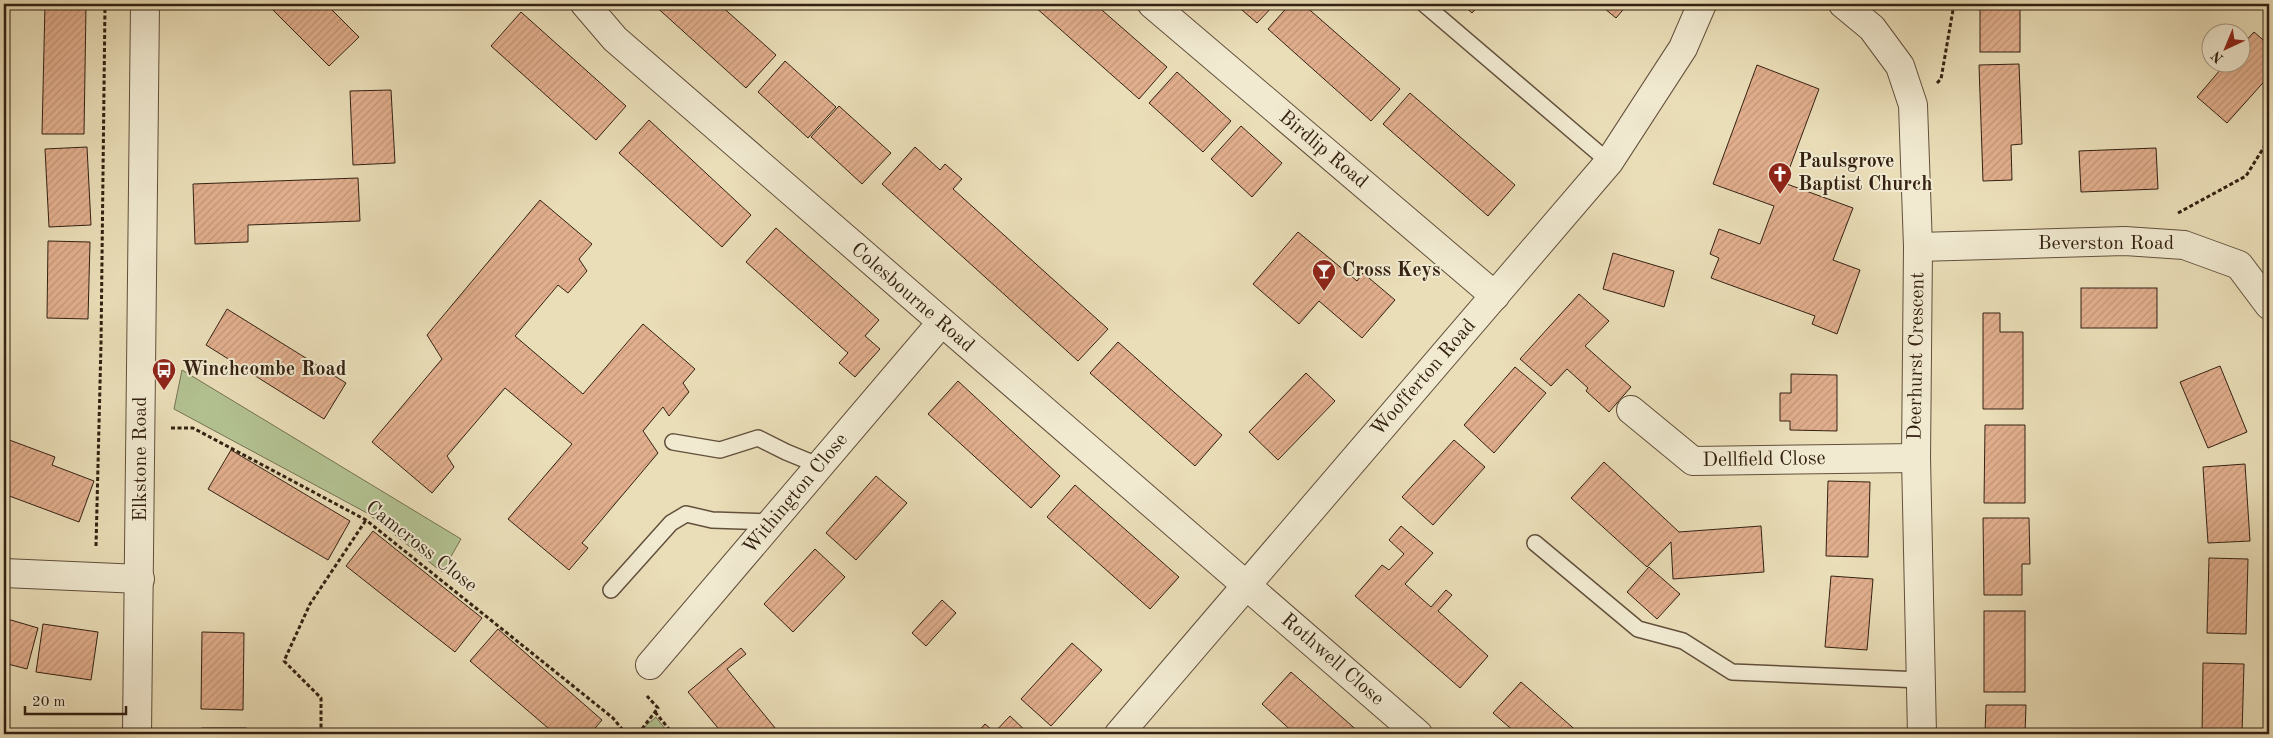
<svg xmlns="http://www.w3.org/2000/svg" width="2273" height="738" viewBox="0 0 2273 738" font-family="'Old Standard TT',serif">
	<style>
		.grass { fill: #b3c292; stroke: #747252 }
		.building { fill: url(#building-hatch); stroke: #342112 }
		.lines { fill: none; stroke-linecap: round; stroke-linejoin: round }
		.lane-casing { stroke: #62503c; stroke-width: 18 }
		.street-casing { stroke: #62503c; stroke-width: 30 }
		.path { stroke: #342112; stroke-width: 3; stroke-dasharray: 4 2.5; stroke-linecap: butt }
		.lane { stroke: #f1ead1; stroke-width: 15 }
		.street { stroke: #f1ead1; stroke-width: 28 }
		.labels { text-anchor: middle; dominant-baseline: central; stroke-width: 4; stroke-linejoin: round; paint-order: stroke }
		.street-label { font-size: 20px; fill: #342112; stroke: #f1ead1 }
		.poi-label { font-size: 20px; font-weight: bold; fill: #342112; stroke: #f1ead1; text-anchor: start }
	</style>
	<defs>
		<pattern id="building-hatch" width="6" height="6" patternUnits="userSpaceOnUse" patternTransform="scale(1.25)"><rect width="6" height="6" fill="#e2af8e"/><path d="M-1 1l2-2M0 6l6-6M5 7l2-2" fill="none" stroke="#c29679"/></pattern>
	</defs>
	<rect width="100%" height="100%" fill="#eadeb8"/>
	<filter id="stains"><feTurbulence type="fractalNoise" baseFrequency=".004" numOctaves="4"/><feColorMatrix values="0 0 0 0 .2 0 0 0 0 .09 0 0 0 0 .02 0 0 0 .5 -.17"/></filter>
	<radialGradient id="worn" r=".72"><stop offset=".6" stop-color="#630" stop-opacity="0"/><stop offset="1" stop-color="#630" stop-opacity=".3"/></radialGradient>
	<g class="grass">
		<polygon points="182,370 461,539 442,572 367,513 174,409"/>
		<polygon points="656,717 669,734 636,734"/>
	</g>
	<g class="building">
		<polygon points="45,4 101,4 101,7 86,6 84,134 42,134"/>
		<polygon points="267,4 326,4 359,37 329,66"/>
		<polygon points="653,4 719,4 776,55 746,88"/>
		<polygon points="1037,4 1095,4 1167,67 1139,99 1034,6"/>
		<polygon points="1235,4 1275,4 1257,23"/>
		<polygon points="1290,4 1303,4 1400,89 1371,121 1268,29"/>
		<polygon points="1462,4 1480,4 1472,13"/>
		<polygon points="1599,4 1628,4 1616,18"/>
		<rect x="1980" y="4" width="40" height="48"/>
		<polygon points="521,12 626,106 596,140 491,46"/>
		<polygon points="2254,32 2269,45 2269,76 2227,123 2197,97 2227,62 2240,62 2240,47"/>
		<polygon points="785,61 836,107 808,138 758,92"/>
		<polygon points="2019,64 2022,144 2011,145 2012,180 1983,181 1979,65"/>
		<polygon points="1757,65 1819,89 1784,183 1853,208 1833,260 1860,270 1837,334 1812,324 1815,316 1711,278 1719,258 1710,254 1719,229 1760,244 1774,206 1713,184"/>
		<polygon points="1177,72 1231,121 1203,152 1149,103"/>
		<polygon points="391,90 395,163 353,165 350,91"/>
		<polygon points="1410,93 1515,185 1488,216 1383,124"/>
		<polygon points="839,106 891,153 862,184 811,137"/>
		<polygon points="649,120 751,215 722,247 619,153"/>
		<polygon points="1241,126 1282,163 1252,197 1211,159"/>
		<polygon points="87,147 91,225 49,227 45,149"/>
		<polygon points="915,147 940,170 945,164 962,179 953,189 1108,329 1078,361 882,184"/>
		<polygon points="2156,148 2158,189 2081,192 2079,151"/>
		<polygon points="358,178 360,221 248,225 248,242 195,244 193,184"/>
		<polygon points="540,200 592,244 579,259 587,271 568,293 558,285 515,336 583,394 643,324 695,369 683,383 689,392 669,416 663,407 643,431 658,453 582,543 588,548 569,570 508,519 572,444 505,388 447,456 454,467 432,493 372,442 442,359 427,335"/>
		<polygon points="776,228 879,320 865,336 880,349 855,377 839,363 848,353 746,262"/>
		<polygon points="1298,232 1357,281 1363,273 1395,300 1362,338 1319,301 1299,324 1253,284"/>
		<polygon points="48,241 90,242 88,319 47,318"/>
		<polygon points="1613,253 1674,271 1664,307 1603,289"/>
		<rect x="2081" y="288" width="76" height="40"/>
		<polygon points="1579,294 1609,321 1585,346 1631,387 1609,412 1586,391 1588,388 1567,369 1551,386 1520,359"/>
		<polygon points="227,309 346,383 324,419 206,345"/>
		<polygon points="1983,313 2000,313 2000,332 2023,332 2023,409 1983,409"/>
		<polygon points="1118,342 1222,435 1195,466 1090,373"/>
		<polygon points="2220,366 2247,432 2208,448 2180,382"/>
		<polygon points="1515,367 1546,393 1494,453 1464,425"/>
		<polygon points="1306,373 1335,401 1278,460 1249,432"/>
		<polygon points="1791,374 1837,375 1837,431 1790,430 1790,421 1780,421 1780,393 1791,393"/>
		<polygon points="958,381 1060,476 1031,508 928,414"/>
		<polygon points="1985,425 2025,425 2025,503 1984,503"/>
		<polygon points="4,438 55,457 52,465 94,481 79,522 4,494"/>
		<polygon points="1454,440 1485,467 1433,525 1402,497"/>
		<polygon points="231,450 350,521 328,560 208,489"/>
		<polygon points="1604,462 1679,532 1761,526 1764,572 1673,579 1671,542 1647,567 1571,498"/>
		<polygon points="2245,464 2250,541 2208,543 2203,467"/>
		<polygon points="876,476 907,503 856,560 826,533"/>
		<polygon points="1828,481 1870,482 1868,557 1826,556"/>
		<polygon points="1075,485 1179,577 1150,609 1047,517"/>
		<polygon points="1983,518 2029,518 2030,564 2022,564 2022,595 1984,595"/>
		<polygon points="1401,526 1433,553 1405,584 1431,607 1446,590 1452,595 1438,611 1488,656 1460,688 1355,596 1382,565 1389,570 1404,554 1389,540"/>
		<polygon points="373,531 482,618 455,652 346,566"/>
		<polygon points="815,549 845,577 793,632 764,604"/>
		<polygon points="2209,558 2248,559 2246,634 2207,633"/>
		<polygon points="1649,567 1680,594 1657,619 1627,592"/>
		<polygon points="1831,576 1873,579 1867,650 1825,647"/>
		<polygon points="942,600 956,613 926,646 912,633"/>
		<rect x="1984" y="611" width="41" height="81"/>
		<polygon points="4,618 38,628 27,669 4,663"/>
		<polygon points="43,624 98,632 91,680 36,672"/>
		<polygon points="498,629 602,720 590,734 555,734 470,661"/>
		<polygon points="202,632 244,633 243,710 201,709"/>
		<polygon points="1072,643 1102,670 1051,726 1021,699"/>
		<polygon points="741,648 746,654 727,669 780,734 723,734 688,692"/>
		<polygon points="2203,663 2244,664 2242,734 2202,734"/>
		<polygon points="1291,672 1361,734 1295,734 1262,704"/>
		<polygon points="1521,682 1580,734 1517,734 1493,713"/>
		<polygon points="1986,705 2026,705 2025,734 1985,734"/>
		<polygon points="1010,716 1029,734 993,734"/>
		<polygon points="985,724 993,731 991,734 976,734"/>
		<rect x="202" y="728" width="44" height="6"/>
		<polygon points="85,729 85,734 42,734 42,731"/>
	</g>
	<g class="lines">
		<g class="lane-casing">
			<g id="lane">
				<polyline points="1424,4 1609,162"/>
				<polyline points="673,442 720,450 758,438 786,452 820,466"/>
				<polyline points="1535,543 1638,629 1683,641 1732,672 1921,680"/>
				<polyline points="611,590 671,523 686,514 712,520 772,522"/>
			</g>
		</g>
		<g class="street-casing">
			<g id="street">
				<polyline points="585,4 615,39 1418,734"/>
				<polyline points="1152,4 1495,296"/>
				<polyline points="1843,4 1872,28 1900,66 1913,105 1918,247 1916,458 1922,734"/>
				<polyline points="1918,247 2125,241 2184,245 2239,265 2269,305"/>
				<polyline points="1631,410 1693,461 1916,458"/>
				<polyline points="4,573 140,579"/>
				<polyline points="650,665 941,323"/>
				<polyline points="137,734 145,4"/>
				<polyline points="1119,734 1609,162 1683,48 1702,4"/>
			</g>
		</g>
		<g class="path">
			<polyline points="1937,83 1941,79 1954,4"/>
			<polyline points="2178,213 2246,176 2269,139"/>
			<polyline points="171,428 193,428 366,520 613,718 626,734"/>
			<polyline points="96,546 101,344 105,4"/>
			<polyline points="655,712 673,734"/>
			<polyline points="321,734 321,698 284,661 310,604 366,520"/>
			<polyline points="638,734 658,708 647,696"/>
		</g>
		<use href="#lane" class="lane"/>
		<use href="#street" class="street"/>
	</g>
	<defs>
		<g id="church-pin" transform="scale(1.25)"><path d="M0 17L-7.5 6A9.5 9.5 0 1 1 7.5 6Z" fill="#8f2418" stroke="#f1ead1"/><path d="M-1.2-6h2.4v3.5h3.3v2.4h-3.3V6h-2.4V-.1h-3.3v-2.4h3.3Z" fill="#fff"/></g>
		<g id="bar-pin" transform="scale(1.25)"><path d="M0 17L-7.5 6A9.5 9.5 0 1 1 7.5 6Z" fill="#8f2418" stroke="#f1ead1"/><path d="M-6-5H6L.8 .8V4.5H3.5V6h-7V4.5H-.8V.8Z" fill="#fff"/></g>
		<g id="bus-pin" transform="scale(1.25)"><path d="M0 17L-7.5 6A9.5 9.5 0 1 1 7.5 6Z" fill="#8f2418" stroke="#f1ead1"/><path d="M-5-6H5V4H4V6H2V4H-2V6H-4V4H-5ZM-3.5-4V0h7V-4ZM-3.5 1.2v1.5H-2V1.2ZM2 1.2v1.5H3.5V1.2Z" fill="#fff"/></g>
	</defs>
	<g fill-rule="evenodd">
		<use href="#church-pin" x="1780" y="174"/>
		<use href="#bar-pin" x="1324" y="271"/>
		<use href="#bus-pin" x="164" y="370"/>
	</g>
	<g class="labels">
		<g class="street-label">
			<text transform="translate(1323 150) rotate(40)">Birdlip Road</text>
			<text x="2106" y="244">Beverston Road</text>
			<text transform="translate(912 298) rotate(41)">Colesbourne Road</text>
			<text transform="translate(1917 356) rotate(-89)">Deerhurst Crescent</text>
			<text transform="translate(1424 378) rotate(-49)">Woofferton Road</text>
			<text transform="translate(141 459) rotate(-90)">Elkstone Road</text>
			<text transform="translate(1764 460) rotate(-1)">Dellfield Close</text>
			<text transform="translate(796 494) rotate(-50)">Withington Close</text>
			<text transform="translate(421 547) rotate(38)">Camcross Close</text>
			<text transform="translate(1332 660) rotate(41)">Rothwell Close</text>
		</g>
		<g class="poi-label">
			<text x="1798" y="162">Paulsgrove<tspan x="1798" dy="23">Baptist Church</tspan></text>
			<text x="1342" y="271">Cross Keys</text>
			<text x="182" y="370">Winchcombe Road</text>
		</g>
	</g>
	<rect width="2273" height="738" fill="none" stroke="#eadeb8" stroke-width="20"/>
	<rect x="5" y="5" width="2263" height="728" fill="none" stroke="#342112" stroke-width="2.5"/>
	<rect x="10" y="10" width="2253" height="718" fill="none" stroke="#342112"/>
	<g transform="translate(2226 48) rotate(224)"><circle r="24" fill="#f1ead1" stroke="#a59a85"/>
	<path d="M0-4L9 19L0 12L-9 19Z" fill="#8f2418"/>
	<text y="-8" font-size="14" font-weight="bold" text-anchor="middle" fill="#342112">N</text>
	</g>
	<path d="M25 706v8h101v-8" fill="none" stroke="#342112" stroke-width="2.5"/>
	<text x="32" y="706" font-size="15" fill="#342112" stroke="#f1ead1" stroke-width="4" paint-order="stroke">20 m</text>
	<rect width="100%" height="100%" filter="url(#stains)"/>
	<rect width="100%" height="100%" fill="url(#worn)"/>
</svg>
